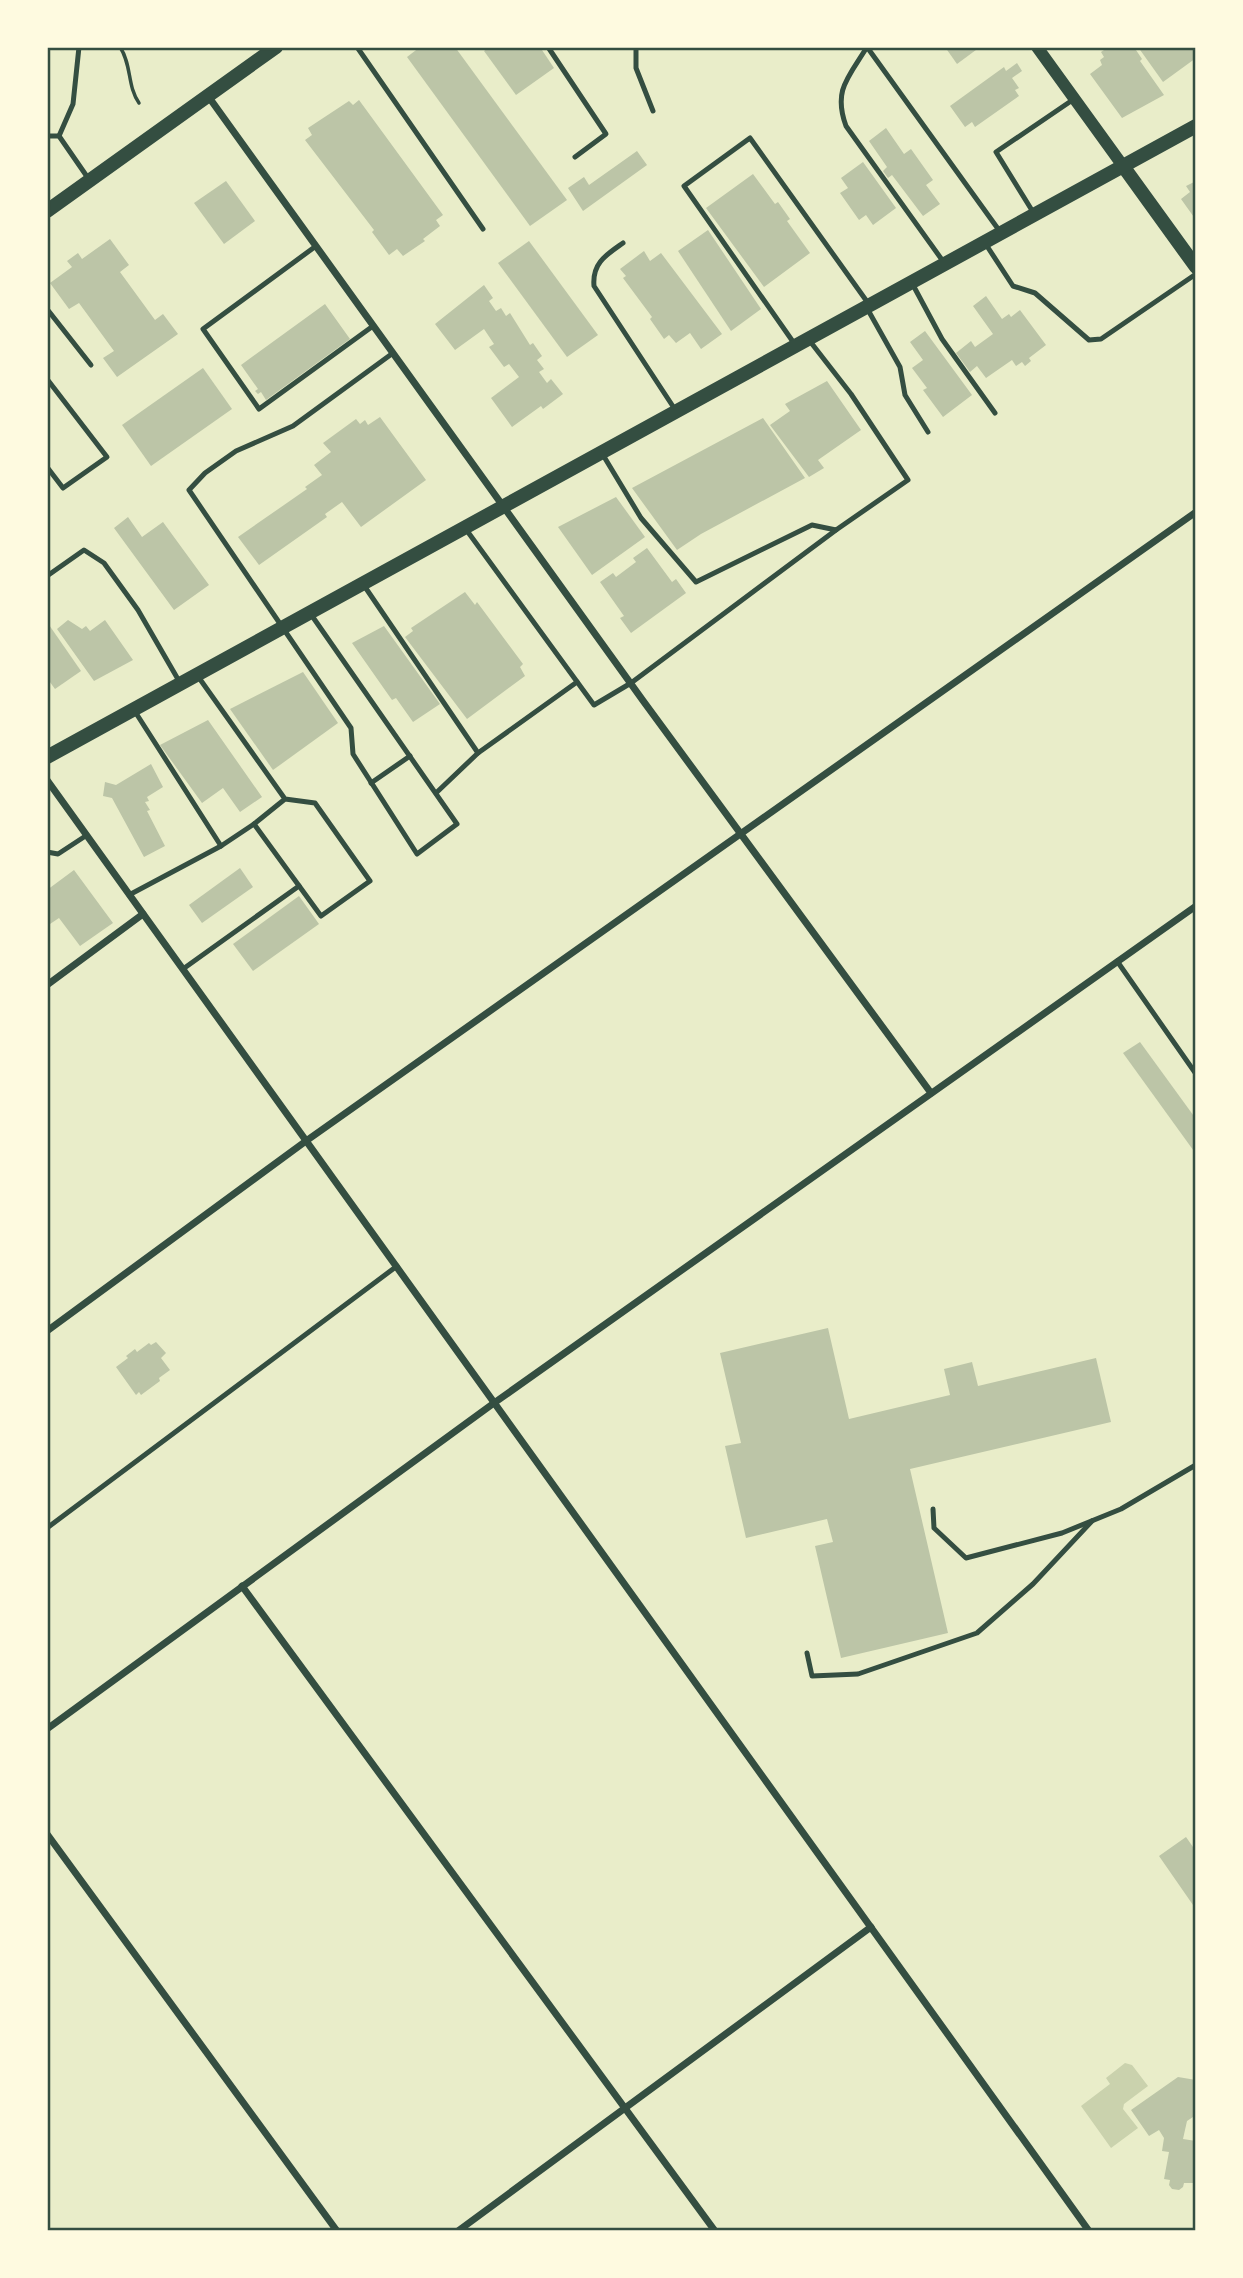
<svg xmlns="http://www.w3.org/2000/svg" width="1243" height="2278" viewBox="0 0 1243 2278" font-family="Spectral,serif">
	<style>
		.green { fill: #cad2ad }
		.building { fill: #bcc5a7 }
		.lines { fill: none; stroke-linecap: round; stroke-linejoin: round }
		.path { stroke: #344e41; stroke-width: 3.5 }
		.service { stroke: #344e41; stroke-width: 5 }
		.minor { stroke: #344e41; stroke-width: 7 }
		.tertiary { stroke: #344e41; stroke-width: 12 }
		.secondary { stroke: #344e41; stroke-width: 14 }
		.neatline { fill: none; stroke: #344e41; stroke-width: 2.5 }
	</style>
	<rect width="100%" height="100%" fill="#e9edc9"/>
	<polygon class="green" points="1125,2063 1132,2065 1148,2086 1124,2104 1123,2109 1138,2128 1111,2148 1081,2106 1110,2084 1106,2078"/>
	<g class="building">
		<polygon points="420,47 455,47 567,200 530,226 407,57"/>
		<polygon points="489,47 540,47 554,68 516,95 484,51"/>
		<polygon points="945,47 980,47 957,64"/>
		<polygon points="1101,47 1134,47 1142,59 1140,61 1164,95 1122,118 1090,74 1102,65 1100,60 1104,57 1101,52 1104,50"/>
		<polygon points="1138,47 1196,47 1196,58 1163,82"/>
		<polygon points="1017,63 1022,71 1012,78 1019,88 1015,90 1019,96 975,127 972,122 965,127 950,106 1004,67 1006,71"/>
		<polygon points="359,100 443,215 436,220 440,226 423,239 425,241 403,256 397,249 389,255 372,232 374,230 305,140 312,135 308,128 349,101 353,105"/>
		<polygon points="886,128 904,154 911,149 933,180 926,185 940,204 923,216 892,175 888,178 883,171 887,167 869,141"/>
		<polygon points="637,151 647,165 583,211 568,188 584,177 589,185"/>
		<polygon points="863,162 896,208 873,225 866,215 859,220 840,193 848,188 841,178"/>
		<polygon points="753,174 775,204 778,202 790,219 787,221 810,253 764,287 706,208"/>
		<polygon points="226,181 255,221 224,244 194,203"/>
		<polygon points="1196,181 1196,220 1181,199 1190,192 1186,186"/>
		<polygon points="708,230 761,309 731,331 678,251"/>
		<polygon points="110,239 129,265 120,272 155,320 163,314 178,334 117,377 103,358 114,351 79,303 69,309 50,283 72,267 67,261 78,253 82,259"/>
		<polygon points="529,241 598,335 567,357 498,263"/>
		<polygon points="644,251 650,261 661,253 722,334 701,349 690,333 676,343 669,335 664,339 650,319 652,317 623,278 626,276 620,269"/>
		<polygon points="484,285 493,298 489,301 496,311 501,308 506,316 510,313 530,345 533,343 542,356 537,360 544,369 539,372 547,383 551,379 563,394 543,409 541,406 512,427 491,398 519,377 509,364 504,367 489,347 494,344 484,329 455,350 435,324"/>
		<polygon points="986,296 1002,319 1009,314 1011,317 1020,310 1046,345 1029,358 1031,361 1025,366 1022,362 1016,366 1012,360 986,378 977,366 970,372 956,353 971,341 975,347 993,334 973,306"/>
		<polygon points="325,304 350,339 266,400 261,392 258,394 255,391 258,389 241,365"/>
		<polygon points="925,331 972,395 943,417 923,390 927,388 912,368 923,360 910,342"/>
		<polygon points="203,368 232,409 151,466 122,425"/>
		<polygon points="827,381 861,430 818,460 824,468 809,477 770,425 790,411 785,404"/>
		<polygon points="380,417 426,480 361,527 342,502 325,514 327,517 259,565 238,537 307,489 305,487 322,475 314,465 331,452 323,443 356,419 360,424 365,420 368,425"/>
		<polygon points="763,418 805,478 701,534 677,550 632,488"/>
		<polygon points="616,497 645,537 592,575 558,527"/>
		<polygon points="128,517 142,537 163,522 209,585 174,610 114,528"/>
		<polygon points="647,548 672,582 676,579 686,593 631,633 620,618 624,616 600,582 613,573 616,577 636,562 633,558"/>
		<polygon points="465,592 475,605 477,602 523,664 520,667 525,676 467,719 405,637 413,631 411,628"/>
		<polygon points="68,620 82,629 86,626 90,631 105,620 133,660 94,681 57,629"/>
		<polygon points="47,622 81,671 55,689 47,678"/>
		<polygon points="384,626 440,704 413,722 396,698 392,700 352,643"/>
		<polygon points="303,672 338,723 273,770 230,709"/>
		<polygon points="208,720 262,797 240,812 223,788 202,803 160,745"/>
		<polygon points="151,764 163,787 147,797 149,801 145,802 150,810 147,811 165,846 144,857 112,798 103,796 105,782 116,785"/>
		<polygon points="240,868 253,887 202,923 189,905"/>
		<polygon points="74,870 113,923 80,946 59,918 47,926 47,890"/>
		<polygon points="299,896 319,924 253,971 233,944"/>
		<polygon points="1140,1042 1196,1119 1196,1154 1123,1053"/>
		<polygon points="828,1328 849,1419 950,1395 944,1369 972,1362 978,1386 1096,1358 1111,1422 910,1469 948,1633 841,1658 815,1546 833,1542 827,1519 746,1538 725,1446 741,1443 720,1353"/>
		<polygon points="156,1342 166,1353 161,1358 170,1370 159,1378 160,1381 141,1395 139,1392 136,1395 116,1367 128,1358 126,1356 135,1349 137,1352 149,1343 151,1345"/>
		<polygon points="1186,1837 1193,1847 1196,1845 1196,1903 1193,1905 1159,1856"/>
		<polygon points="1178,2077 1196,2080 1196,2115 1187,2121 1183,2139 1196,2141 1196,2183 1184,2183 1183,2187 1179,2190 1172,2189 1169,2185 1170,2180 1164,2179 1169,2152 1162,2151 1164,2138 1159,2130 1149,2136 1131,2110"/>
	</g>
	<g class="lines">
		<path class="path" d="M120 47C132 65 127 86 139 103"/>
		<g class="service">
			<polyline points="357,47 483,229"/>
			<polyline points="548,47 606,134 575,157"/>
			<polyline points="636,47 636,68 653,111"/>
			<path d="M867 47C848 78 833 90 846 126L945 264"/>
			<polyline points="867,47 1001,233"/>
			<polyline points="47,136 59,136 88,178"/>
			<polyline points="59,136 73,104 79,47"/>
			<polyline points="1033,212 996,152 1074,99"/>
			<path d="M623 243C606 255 592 263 594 286L676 411"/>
			<polyline points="985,243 1013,286 1035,293 1089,340 1101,339 1196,274"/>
			<polyline points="316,246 203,329 259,409 373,326"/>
			<polyline points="913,285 942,339 995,413"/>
			<polyline points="47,309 91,365"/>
			<polyline points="868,310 900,367 905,395 928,432"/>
			<polyline points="796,346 684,186 750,138 868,303"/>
			<polyline points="47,379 107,457 63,488 47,467"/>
			<polyline points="603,455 641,518 696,582 812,525 836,530 908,480 851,394 809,340"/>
			<polyline points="465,528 594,705 631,683 836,530"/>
			<polyline points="47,576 84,550 104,563 138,610 179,681"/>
			<polyline points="363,584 478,753 577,682"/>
			<polyline points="310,613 457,824 417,854 353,754 351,728 189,490 205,473 236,451 293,426 393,353"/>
			<polyline points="197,675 285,799 315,803 370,881 321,916 254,824 285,799"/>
			<polyline points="134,710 221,846"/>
			<polyline points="371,783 410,756"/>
			<polyline points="436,793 478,753"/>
			<polyline points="47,852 58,854 87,835"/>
			<polyline points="129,895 221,846 254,824"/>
			<polyline points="1117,961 1196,1074"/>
			<polyline points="183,969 299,886"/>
			<polyline points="933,1509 934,1528 966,1558 1062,1533 1121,1509 1194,1466"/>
			<polyline points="47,1528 397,1266"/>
			<polyline points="807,1653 812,1676 858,1674 977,1633 1033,1584 1092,1521"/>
		</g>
		<g class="minor">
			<polyline points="208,96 644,702 931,1093"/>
			<polyline points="47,780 1089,2231"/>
			<polyline points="47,985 143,914"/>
			<polyline points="47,1331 306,1141 1196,512"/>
			<polyline points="242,1586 715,2231"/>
			<polyline points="47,1729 494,1403 1196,906"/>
			<polyline points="47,1834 337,2231"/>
			<polyline points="458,2231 871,1927"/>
		</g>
		<polyline class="tertiary" points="1037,47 1123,166"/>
		<g class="secondary">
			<polyline points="1123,166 1196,267"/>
			<polyline points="47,211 276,47"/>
			<polyline points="47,757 1196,126"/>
		</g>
	</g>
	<rect width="1243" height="2278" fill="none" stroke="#fefae0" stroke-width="98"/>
	<rect x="49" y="49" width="1145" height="2180" class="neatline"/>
</svg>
